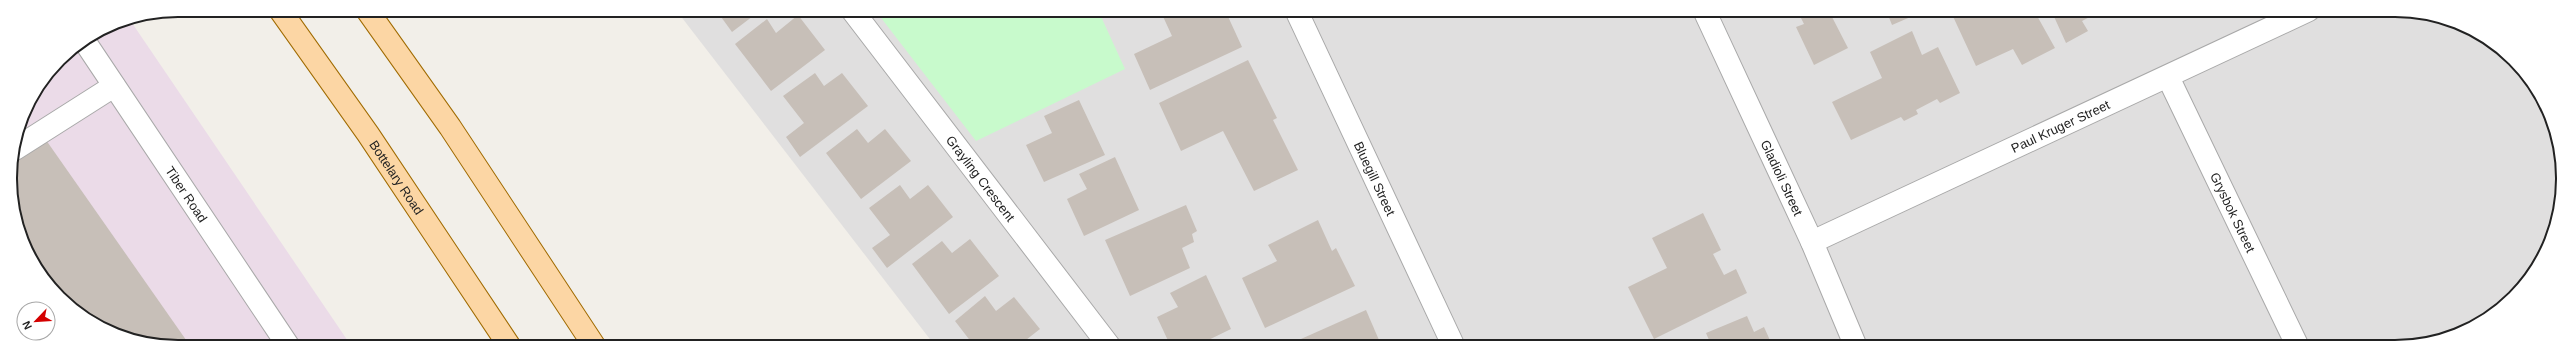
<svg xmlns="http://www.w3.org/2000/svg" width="2573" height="357" viewBox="0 0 2573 357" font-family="Helvetica,sans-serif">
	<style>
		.residential { fill: #e0dfdf }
		.industrial { fill: #ebdbe8 }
		.park { fill: #c8facc }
		.building { fill: #c7bfb8 }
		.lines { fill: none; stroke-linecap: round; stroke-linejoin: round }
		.minor-casing { stroke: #a9a9a9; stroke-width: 24 }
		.major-casing { stroke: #a06b00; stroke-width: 24 }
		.minor { stroke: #fff; stroke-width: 22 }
		.major { stroke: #fcd6a4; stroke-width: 22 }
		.labels { text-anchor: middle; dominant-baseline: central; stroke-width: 3; stroke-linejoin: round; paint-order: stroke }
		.street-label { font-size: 13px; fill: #222; stroke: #fff }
		.rim { fill: none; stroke: #222; stroke-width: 2 }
	</style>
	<rect width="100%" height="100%" fill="#f2efe9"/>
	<polygon class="residential" points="676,10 2406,10 2469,27 2521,68 2554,125 2563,190 2546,253 2513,298 2459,334 2405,347 936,347"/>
	<polygon class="industrial" points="130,20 352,347 167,347 104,330 52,289 19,232 10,168 27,104 60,59 114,23"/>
	<polygon class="park" points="875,10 1098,10 1125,69 976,141"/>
	<g class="building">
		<polygon points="716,10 761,10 732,32"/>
		<polygon points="1160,10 1225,10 1242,47 1150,90 1134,54 1172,36"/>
		<polygon points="1797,10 1847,10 1832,17 1848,48 1814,65 1796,27 1804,24"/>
		<polygon points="1886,10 1921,10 1922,12 1892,25"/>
		<polygon points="1950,10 2028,10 2032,17 2036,14 2055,48 2022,65 2013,49 1976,66"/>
		<polygon points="2051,10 2103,10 2082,21 2088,31 2066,43"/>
		<polygon points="798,15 825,50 771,91 735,44 767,19 776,33"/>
		<polygon points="1912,31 1922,55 1938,47 1960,93 1940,103 1937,99 1916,110 1918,114 1904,121 1901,117 1851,140 1832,102 1882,78 1870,52"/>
		<polygon points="1248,60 1277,118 1273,120 1298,170 1254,191 1223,131 1181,151 1159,103"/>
		<polygon points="815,73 824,86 842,73 868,106 800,157 786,137 804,123 783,96"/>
		<polygon points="1079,100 1105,155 1044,182 1026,145 1052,133 1044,116"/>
		<polygon points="857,129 868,143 885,129 911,161 861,199 826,153"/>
		<polygon points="46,140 191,347 167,347 104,330 52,289 19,232 10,168 11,165"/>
		<polygon points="1115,157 1139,210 1084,236 1067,199 1087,189 1079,174"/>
		<polygon points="900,185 910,199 928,185 953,217 887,268 872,248 890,235 869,208"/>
		<polygon points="1186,205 1197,231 1192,234 1194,242 1182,248 1190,268 1130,296 1105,240"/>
		<polygon points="1703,213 1721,250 1713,254 1724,275 1736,269 1747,293 1654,339 1628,287 1667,268 1652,238"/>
		<polygon points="1318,220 1332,251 1336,248 1355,286 1265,328 1242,278 1277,261 1268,245"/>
		<polygon points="970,239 999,276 949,314 912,264 942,241 952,253"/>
		<polygon points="1206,275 1231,329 1194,347 1171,347 1157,317 1178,307 1170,293"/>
		<polygon points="985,296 996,311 1014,297 1040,329 1017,347 975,347 955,321"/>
		<polygon points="1366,310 1382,347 1283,347"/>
		<polygon points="1747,316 1754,332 1764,327 1773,347 1712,347 1706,333"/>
	</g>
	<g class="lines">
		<g class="minor-casing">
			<g id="minor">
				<path id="s1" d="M852 10 1110 347"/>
				<path id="s2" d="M1296 10 1454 347"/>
				<path id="s3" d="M1704 10 1812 242 1856 347"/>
				<path id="s4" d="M85 42 289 347"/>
				<path id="s5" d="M2168 77 2298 347"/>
				<polyline points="15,149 114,86"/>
				<path id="s6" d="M1812 242 2309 10"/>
			</g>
		</g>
		<g class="major-casing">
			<g id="major">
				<path id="s7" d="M280 10 368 134 510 347"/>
				<polyline points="367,10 450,127 595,347"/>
			</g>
		</g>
		<use href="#minor" class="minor"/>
		<use href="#major" class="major"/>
	</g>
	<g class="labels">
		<g class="street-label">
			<text stroke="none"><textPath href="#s6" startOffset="274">Paul Kruger Street</textPath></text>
			<text stroke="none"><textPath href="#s7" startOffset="204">Bottelary Road</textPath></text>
			<text stroke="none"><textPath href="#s3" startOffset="185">Gladioli Street</textPath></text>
			<text stroke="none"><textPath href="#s1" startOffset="212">Grayling Crescent</textPath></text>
			<text stroke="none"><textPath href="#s2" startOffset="186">Bluegill Street</textPath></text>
			<text stroke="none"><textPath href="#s4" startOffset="183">Tiber Road</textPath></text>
			<text stroke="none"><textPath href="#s5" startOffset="150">Grysbok Street</textPath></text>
		</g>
	</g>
	<path d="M0 0H2573V357H0ZM178 17H2395A161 161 0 0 1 2556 178V179A161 161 0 0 1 2395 340H178A161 161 0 0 1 17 179V178A161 161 0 0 1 178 17Z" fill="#fff" fill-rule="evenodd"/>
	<path class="rim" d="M178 17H2395A161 161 0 0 1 2556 178V179A161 161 0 0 1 2395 340H178A161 161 0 0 1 17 179V178A161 161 0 0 1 178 17Z"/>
	<g transform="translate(36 321) rotate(245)"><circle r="19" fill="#ffffff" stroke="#a7a7a7"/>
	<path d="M0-3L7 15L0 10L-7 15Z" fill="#d40000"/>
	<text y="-6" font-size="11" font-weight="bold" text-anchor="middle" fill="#222222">N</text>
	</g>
</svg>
